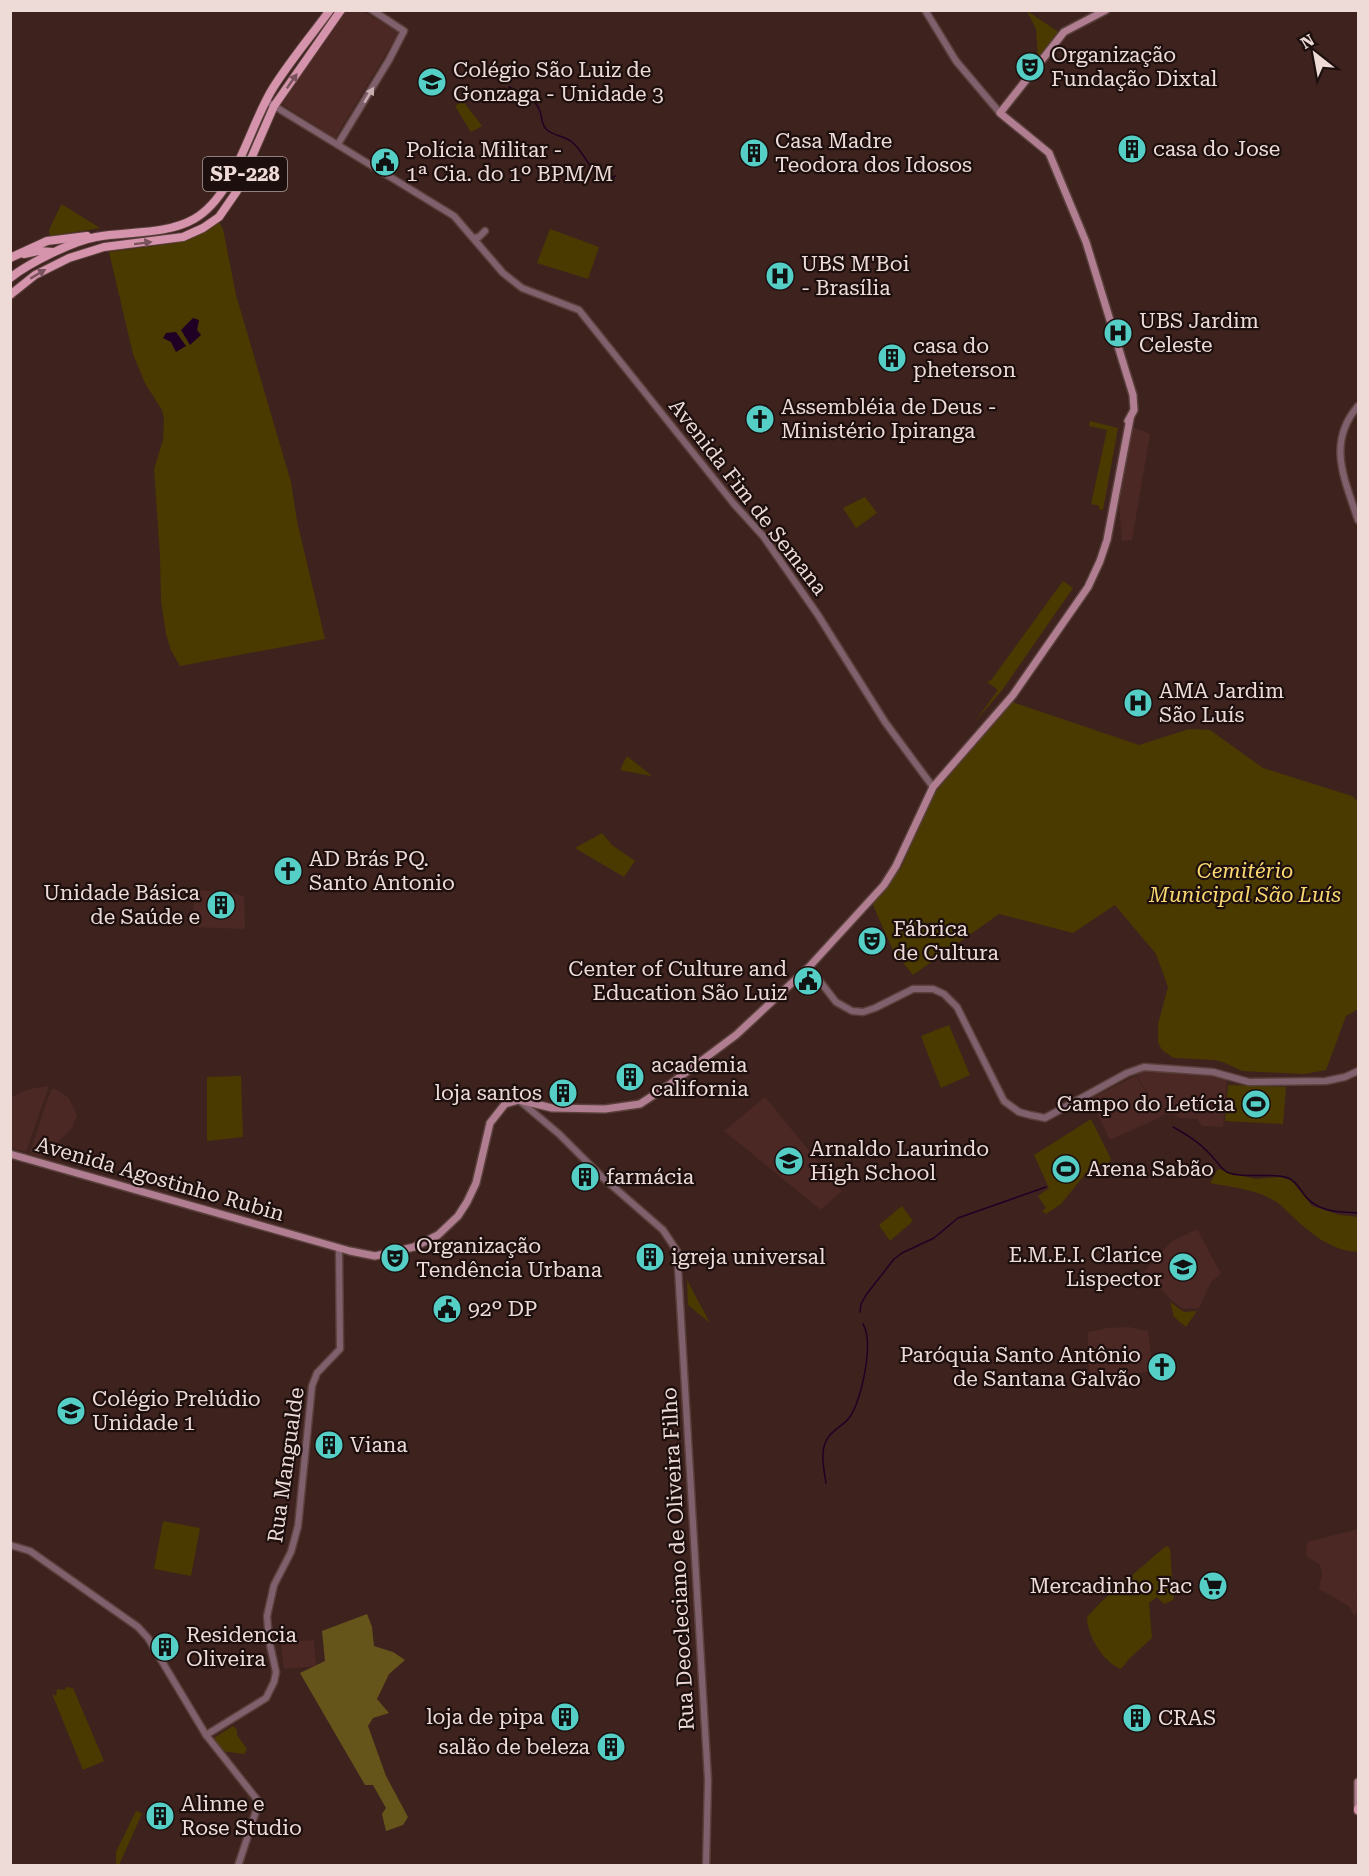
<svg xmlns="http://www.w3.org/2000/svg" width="1369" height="1876" viewBox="0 0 1369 1876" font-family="'Roboto Serif',serif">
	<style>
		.built { fill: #4c2824 }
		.green { fill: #4a3a00 }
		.forest { fill: #66551a }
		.water { fill: #200125 }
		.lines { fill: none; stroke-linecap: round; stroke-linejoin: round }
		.stream { stroke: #200125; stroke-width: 1.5 }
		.tertiary-casing { stroke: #5a403c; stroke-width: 9 }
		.secondary-casing { stroke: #5a403c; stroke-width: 10 }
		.primary-casing { stroke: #5a403c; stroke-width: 10 }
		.tertiary { stroke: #80606c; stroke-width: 6 }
		.secondary { stroke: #b07e90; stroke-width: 7 }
		.primary { stroke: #d594ac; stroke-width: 8 }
		.oneway { fill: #78525c }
		.oneway2 { fill: #c8b0b2 }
		.labels { text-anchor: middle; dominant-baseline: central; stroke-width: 4.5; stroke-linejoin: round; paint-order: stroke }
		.shield { fill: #1c0f0d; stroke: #af9e9b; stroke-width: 1.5 }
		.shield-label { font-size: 20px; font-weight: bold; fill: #eedbd8 }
		.poi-label { font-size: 21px; fill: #eedbd8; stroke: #1c0f0d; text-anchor: start }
		.street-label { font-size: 21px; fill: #eedbd8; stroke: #1c0f0d }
		.park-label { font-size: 21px; font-style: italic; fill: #f9d871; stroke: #1c0f0d }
	</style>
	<rect width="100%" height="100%" fill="#3e221e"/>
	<g class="built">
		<polygon points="345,11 362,11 399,32 335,138 280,103"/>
		<polygon points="1130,426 1150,434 1132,540 1122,541 1118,491"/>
		<polygon points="194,890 229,892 244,896 245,929 193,927"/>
		<polygon points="1143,1070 1222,1077 1227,1080 1223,1127 1202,1126 1197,1119 1180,1118 1173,1114 1161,1115 1161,1117 1110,1140 1090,1099 1136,1076 1157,1109 1137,1075"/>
		<polygon points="49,1086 26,1152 11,1148 11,1097 29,1089"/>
		<polygon points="53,1088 68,1097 77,1115 72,1128 42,1158 30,1153 47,1100"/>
		<polygon points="765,1097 842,1191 821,1210 724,1131"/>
		<polygon points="1197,1229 1221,1274 1211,1282 1199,1308 1183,1309 1170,1299 1159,1287 1140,1277 1171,1242"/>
		<polygon points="1128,1327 1148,1331 1153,1371 1091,1380 1088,1360 1088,1332 1108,1328"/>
		<polygon points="1358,1529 1358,1592 1356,1596 1358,1598 1358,1611 1354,1616 1349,1606 1319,1589 1322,1574 1320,1565 1306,1556 1307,1542"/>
		<polygon points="314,1640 316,1666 284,1669 281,1643"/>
	</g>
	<g class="green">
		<polygon points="1027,11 1060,33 1038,59 1036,29"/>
		<polygon points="463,101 482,126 471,132 455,106"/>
		<polygon points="61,205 63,205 100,228 50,236 49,230"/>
		<polygon points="219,222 223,229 236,295 291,482 297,521 325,639 180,666 171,650 166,634 161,601 160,555 154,469 163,440 164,419 162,410 145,383 133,354 109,252 176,243 205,231"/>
		<polygon points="550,229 599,247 588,279 537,263"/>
		<polygon points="1090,421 1118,428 1103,510 1099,509 1099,506 1091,504 1107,430 1089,426"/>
		<polygon points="865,497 877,513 856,528 843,508"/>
		<polygon points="1063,581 1073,588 1003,689 974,723 998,690 987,682 992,679"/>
		<polygon points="1012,702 1139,745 1189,729 1210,730 1263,768 1352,796 1358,801 1358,1009 1346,1016 1326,1070 1304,1074 1242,1071 1225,1063 1215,1060 1174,1058 1162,1050 1158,1042 1158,1024 1168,987 1156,954 1115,905 1073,933 999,914 913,975 893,950 872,903 901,868 933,795"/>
		<polygon points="627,756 652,776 620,770"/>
		<polygon points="602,833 612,845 635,861 624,877 575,848"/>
		<polygon points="949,1025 970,1075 941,1088 921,1036"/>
		<polygon points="241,1076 243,1137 207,1141 207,1077"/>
		<polygon points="1228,1085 1286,1087 1283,1124 1225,1121"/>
		<polygon points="1091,1119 1111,1159 1109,1163 1100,1165 1086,1173 1061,1204 1046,1214 1042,1211 1046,1208 1038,1196 1049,1188 1034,1155"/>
		<path d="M1218 1169 1255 1179 1279 1177 1291 1180 1312 1206 1340 1215 1358 1217V1252C1331 1251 1310 1233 1291 1215 1285 1210 1280 1203 1273 1200 1254 1189 1231 1187 1210 1183Z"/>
		<polygon points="902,1206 913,1221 890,1241 879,1225"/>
		<polygon points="687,1280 710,1323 688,1305"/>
		<polygon points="1170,1302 1184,1312 1197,1311 1186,1327 1174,1317"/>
		<polygon points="163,1521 200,1528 191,1576 154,1569"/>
		<path d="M1166 1546 1170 1548 1172 1578 1166 1586 1170 1587 1174 1595 1173 1600 1164 1604 1157 1597 1149 1603 1152 1638 1129 1659 1121 1669C1103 1662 1087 1635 1087 1617L1101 1602Z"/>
		<polygon points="66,1687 73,1688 104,1761 83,1770 52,1694 56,1696 57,1689 65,1690"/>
		<polygon points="233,1726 237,1730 237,1735 247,1749 244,1754 221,1751 215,1745 214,1738"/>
		<polygon points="136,1811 142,1813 141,1816 119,1865 116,1865 116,1852"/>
	</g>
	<polygon class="forest" points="367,1614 372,1627 374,1646 393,1652 405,1660 389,1674 377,1699 389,1713 373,1718 368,1726 386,1776 408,1817 403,1825 386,1831 382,1814 386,1808 373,1785 365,1785 300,1673 325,1661 322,1631"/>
	<g class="water">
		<polygon points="193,318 199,320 197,330 201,335 190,345 181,330"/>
		<polygon points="176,332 186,346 176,352 171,342 163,338 166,333"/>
	</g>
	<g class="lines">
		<g class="stream">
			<path d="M509 87C519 92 535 98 539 109 543 116 540 124 547 130 554 136 565 136 572 142 588 155 593 185 616 176"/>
			<path d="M1173 1127C1191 1137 1202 1144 1216 1161 1220 1165 1223 1171 1229 1173 1247 1179 1275 1172 1288 1178 1297 1181 1301 1192 1307 1198 1320 1212 1340 1212 1358 1213"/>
			<polyline points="860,1312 861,1304 866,1295 894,1259 902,1253 934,1238 958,1218 1046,1187"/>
			<path d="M826 1483C824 1470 820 1453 826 1441 831 1430 842 1427 849 1418 862 1401 874 1342 863 1324"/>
		</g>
		<g class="tertiary-casing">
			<g id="tertiary">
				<polyline points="925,10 956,61 1000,113"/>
				<polyline points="266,101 454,216 503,273 522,288 579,310 734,504 763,536 818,615 885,722 933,787"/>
				<polyline points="338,144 389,60 404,31 372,10"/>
				<polyline points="474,238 479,237 485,231"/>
				<path d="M1358 406C1326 443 1345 480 1358 520"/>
				<polyline points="809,967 836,1002 852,1011 863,1012 875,1008 913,989 933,989 944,994 957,1007 1004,1101 1019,1112 1030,1115 1045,1118 1127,1073 1144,1067 1213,1072 1249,1082 1326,1081 1345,1077 1358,1071"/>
				<polyline points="520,1101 559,1134 601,1176 663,1230 677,1251 708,1780 706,1866"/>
				<polyline points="10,1545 30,1551 138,1627 148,1638 206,1735 259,1802 238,1866"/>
				<polyline points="206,1735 266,1698 274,1682 276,1672 269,1640 267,1616 274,1585 291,1552 298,1526 312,1386 317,1373 340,1349 339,1248"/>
			</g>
		</g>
		<g class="secondary-casing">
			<g id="secondary">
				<polyline points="1106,10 1064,32 1000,113 1049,153 1086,242 1133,395 1134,410 1128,421"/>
				<polyline points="10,1154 350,1251 375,1256 414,1247 438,1235 458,1216 467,1202 476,1183 490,1123 505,1104 519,1100 552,1108 605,1109 640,1104 669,1085 736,1035 809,967 884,885 896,866 933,787 1013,695 1088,587 1100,561 1107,540 1130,419"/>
				<polyline points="1358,1782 1358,1811"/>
			</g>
		</g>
		<g class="primary-casing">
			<g id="primary">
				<polyline points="24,254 38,251 53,252"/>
				<polyline points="10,258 47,241 87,236"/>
				<path d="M10 278C29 263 73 241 96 237 128 231 166 235 194 219 235 196 249 126 273 88 290 61 311 36 330 10"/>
				<polyline points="10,295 35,275 69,258 104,247 183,237 203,228 219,217 237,191 274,106 341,10"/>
				<polyline points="1358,1809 1358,1810"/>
			</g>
		</g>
		<use href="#tertiary" class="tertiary"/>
		<use href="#secondary" class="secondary"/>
		<use href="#primary" class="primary"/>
	</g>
	<defs><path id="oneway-solid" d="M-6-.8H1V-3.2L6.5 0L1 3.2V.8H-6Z" transform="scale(1.5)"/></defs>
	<g class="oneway">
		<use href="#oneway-solid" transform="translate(292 81) rotate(-55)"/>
		<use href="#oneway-solid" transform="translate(143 243) rotate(-7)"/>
		<use href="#oneway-solid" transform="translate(38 274) rotate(-31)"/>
	</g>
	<use class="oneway2" href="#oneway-solid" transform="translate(369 95) rotate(-59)"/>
	<defs>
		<g id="theatre-disc" transform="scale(1.5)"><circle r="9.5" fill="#55cec6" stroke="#1c0f0d"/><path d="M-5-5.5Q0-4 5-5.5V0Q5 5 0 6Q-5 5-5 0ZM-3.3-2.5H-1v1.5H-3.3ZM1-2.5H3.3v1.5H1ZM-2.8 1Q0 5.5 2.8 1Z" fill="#111"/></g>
		<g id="school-disc" transform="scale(1.5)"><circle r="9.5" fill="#55cec6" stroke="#1c0f0d"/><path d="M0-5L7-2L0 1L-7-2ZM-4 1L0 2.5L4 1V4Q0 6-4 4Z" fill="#111"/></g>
		<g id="building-disc" transform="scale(1.5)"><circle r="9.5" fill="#55cec6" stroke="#1c0f0d"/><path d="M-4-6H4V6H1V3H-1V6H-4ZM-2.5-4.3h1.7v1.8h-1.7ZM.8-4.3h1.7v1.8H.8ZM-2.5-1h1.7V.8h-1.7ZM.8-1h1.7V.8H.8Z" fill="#111"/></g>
		<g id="civic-disc" transform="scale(1.5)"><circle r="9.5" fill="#55cec6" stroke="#1c0f0d"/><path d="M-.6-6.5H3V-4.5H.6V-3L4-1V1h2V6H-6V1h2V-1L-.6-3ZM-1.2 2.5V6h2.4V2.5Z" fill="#111"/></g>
		<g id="hospital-disc" transform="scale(1.5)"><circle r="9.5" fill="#55cec6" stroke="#1c0f0d"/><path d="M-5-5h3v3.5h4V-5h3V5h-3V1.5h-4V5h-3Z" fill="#111"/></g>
		<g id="church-disc" transform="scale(1.5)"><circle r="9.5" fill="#55cec6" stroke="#1c0f0d"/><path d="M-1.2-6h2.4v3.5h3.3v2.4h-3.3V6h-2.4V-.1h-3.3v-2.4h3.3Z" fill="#111"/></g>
		<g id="stadium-disc" transform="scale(1.5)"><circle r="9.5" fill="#55cec6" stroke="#1c0f0d"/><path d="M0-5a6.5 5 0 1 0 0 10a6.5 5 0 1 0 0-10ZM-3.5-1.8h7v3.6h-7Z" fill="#111"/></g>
		<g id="supermarket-disc" transform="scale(1.5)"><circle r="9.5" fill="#55cec6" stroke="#1c0f0d"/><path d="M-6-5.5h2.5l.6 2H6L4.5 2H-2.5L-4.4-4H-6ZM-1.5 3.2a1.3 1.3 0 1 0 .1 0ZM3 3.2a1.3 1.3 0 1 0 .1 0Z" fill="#111"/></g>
	</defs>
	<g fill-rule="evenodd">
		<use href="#theatre-disc" x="1030" y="67"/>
		<use href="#school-disc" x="432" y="82"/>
		<use href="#building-disc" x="1132" y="149"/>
		<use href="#building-disc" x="754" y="153"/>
		<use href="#civic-disc" x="385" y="162"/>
		<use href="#hospital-disc" x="780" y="276"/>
		<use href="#hospital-disc" x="1118" y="333"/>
		<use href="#building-disc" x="892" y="358"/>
		<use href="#church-disc" x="760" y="419"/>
		<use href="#hospital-disc" x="1138" y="703"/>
		<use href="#church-disc" x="288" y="871"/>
		<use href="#building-disc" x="221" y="905"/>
		<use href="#theatre-disc" x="872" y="941"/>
		<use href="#civic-disc" x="808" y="981"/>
		<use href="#building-disc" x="630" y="1077"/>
		<use href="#building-disc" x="563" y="1093"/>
		<use href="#stadium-disc" x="1256" y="1104"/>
		<use href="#school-disc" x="789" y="1161"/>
		<use href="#stadium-disc" x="1066" y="1169"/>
		<use href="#building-disc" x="585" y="1177"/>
		<use href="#building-disc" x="650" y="1257"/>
		<use href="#theatre-disc" x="395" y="1258"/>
		<use href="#school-disc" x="1183" y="1267"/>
		<use href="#civic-disc" x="447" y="1309"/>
		<use href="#church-disc" x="1162" y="1367"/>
		<use href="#school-disc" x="71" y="1411"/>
		<use href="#building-disc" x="329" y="1445"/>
		<use href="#supermarket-disc" x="1213" y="1586"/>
		<use href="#building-disc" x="165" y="1647"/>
		<use href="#building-disc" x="565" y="1717"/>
		<use href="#building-disc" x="1137" y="1718"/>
		<use href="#building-disc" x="611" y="1747"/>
		<use href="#building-disc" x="160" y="1816"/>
	</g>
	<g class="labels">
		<rect class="shield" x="203" y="157" width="84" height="34" rx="4.5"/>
		<g class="shield-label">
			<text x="245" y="174">SP-228</text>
		</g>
		<g class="poi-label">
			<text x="1051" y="55">Organização<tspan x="1051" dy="24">Fundação Dixtal</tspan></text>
			<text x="453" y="70">Colégio São Luiz de<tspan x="453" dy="24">Gonzaga - Unidade 3</tspan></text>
			<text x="775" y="141">Casa Madre<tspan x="775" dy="24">Teodora dos Idosos</tspan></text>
			<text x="1153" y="149">casa do Jose</text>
			<text x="406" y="150">Polícia Militar -<tspan x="406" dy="24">1ª Cia. do 1º BPM/M</tspan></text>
			<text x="801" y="264">UBS M'Boi<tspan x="801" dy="24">- Brasília</tspan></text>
			<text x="1139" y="321">UBS Jardim<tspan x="1139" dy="24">Celeste</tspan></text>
			<text x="913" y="346">casa do<tspan x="913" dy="24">pheterson</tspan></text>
			<text x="781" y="407">Assembléia de Deus -<tspan x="781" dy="24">Ministério Ipiranga</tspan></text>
			<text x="1159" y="691">AMA Jardim<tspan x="1159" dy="24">São Luís</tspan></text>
			<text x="309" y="859">AD Brás PQ.<tspan x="309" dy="24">Santo Antonio</tspan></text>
			<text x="200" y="893" text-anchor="end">Unidade Básica<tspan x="200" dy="24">de Saúde e</tspan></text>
			<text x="893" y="929">Fábrica<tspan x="893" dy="24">de Cultura</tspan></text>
			<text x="787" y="969" text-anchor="end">Center of Culture and<tspan x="787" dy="24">Education São Luiz</tspan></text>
			<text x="651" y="1065">academia<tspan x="651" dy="24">california</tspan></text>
			<text x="542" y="1093" text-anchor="end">loja santos</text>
			<text x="1235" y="1104" text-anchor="end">Campo do Letícia</text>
			<text x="810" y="1149">Arnaldo Laurindo<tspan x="810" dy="24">High School</tspan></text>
			<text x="1087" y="1169">Arena Sabão</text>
			<text x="606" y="1177">farmácia</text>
			<text x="416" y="1246">Organização<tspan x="416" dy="24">Tendência Urbana</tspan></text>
			<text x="1162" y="1255" text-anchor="end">E.M.E.I. Clarice<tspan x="1162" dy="24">Lispector</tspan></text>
			<text x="671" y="1257">igreja universal</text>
			<text x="468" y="1309">92º DP</text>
			<text x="1141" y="1355" text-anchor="end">Paróquia Santo Antônio<tspan x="1141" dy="24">de Santana Galvão</tspan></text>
			<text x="92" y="1399">Colégio Prelúdio<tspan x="92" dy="24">Unidade 1</tspan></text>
			<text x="350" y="1445">Viana</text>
			<text x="1192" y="1586" text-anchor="end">Mercadinho Fac</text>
			<text x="186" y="1635">Residencia<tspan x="186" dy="24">Oliveira</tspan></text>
			<text x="544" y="1717" text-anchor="end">loja de pipa</text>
			<text x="1158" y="1718">CRAS</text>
			<text x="590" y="1747" text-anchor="end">salão de beleza</text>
			<text x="181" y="1804">Alinne e<tspan x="181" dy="24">Rose Studio</tspan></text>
		</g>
		<g class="street-label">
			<text transform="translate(748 497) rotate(52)">Avenida Fim de Semana</text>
			<text transform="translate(160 1179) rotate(16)">Avenida Agostinho Rubin</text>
			<text transform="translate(286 1465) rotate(-82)">Rua Mangualde</text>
			<text transform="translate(678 1559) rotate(-93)">Rua Deocleciano de Oliveira Filho</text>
		</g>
		<g class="park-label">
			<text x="1245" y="871">Cemitério<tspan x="1245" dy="24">Municipal São Luís</tspan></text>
		</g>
	</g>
	<rect width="1369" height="1876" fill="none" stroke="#eedbd8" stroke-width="24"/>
	<g transform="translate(1315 54) rotate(329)" stroke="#1c0f0d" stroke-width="4.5" paint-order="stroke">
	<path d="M0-4.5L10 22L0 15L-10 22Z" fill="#eedbd8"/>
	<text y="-9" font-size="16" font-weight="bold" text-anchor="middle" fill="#eedbd8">N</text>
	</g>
</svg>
